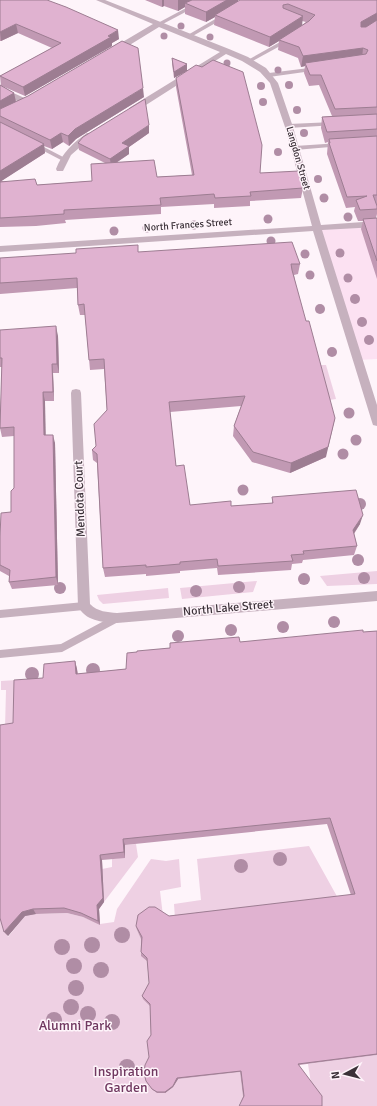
<svg xmlns="http://www.w3.org/2000/svg" width="377" height="1106" viewBox="0 0 377 1106" font-family="Signika,sans-serif">
	<style>
		.built { fill: #fce1f2 }
		.green { fill: #eed0e3 }
		.lines { fill: none; stroke-linecap: round; stroke-linejoin: round }
		.service { fill: #c6b1be; fill-rule: evenodd }
		.minor { fill: #c6b1be; fill-rule: evenodd }
		.tree { fill: #b08da5 }
		.wall { fill: #c199b3; fill-rule: evenodd }
		.shaded-wall { fill: #9d7d92 }
		.building { fill: #e0b2d0; stroke: #9d7d92 }
		.labels { text-anchor: middle; dominant-baseline: central; stroke-width: 3; stroke-linejoin: round; paint-order: stroke }
		.far-street-label { font-size: 10px; fill: #3b3138; stroke: #fef4fa }
		.street-label { font-size: 12px; fill: #3b3138; stroke: #fef4fa }
		.near-park-label { font-size: 14px; fill: #703860; stroke: #fef4fa }
	</style>
	<rect width="100%" height="100%" fill="#fef4fa"/>
	<polygon class="built" points="377,224 377,359 358,360 317,228"/>
	<g class="green">
		<polygon points="316,365 326,365 336,399 329,400"/>
		<polygon points="377,571 377,584 327,586 320,576"/>
		<polygon points="257,581 253,592 182,599 180,588"/>
		<polygon points="168,588 169,598 103,604 99,600 97,595"/>
		<polygon points="17,680 16,730 0,729 5,728 6,690 1,690 1,681"/>
		<polygon points="136,844 138,857 104,902 102,869 112,867 112,859 125,857 125,845"/>
		<polygon points="309,846 339,900 175,919 174,904 201,900 197,859"/>
		<polygon points="151,859 166,861 179,859 181,887 160,891 163,916 137,930 142,941 143,957 147,960 152,1039 148,1043 148,1050 178,1079 240,1072 243,1098 238,1106 0,1106 0,912 8,937 25,916 36,914 67,913 83,917 100,924 114,922 117,909"/>
		<polygon points="377,1055 377,1106 320,1106 312,1090 308,1064"/>
	</g>
	<g class="lines">
		<g class="service">
			<polygon points="201,0 208,0 161,25 156,24"/>
			<polygon points="224,14 226,15 226,17 191,37 186,36"/>
			<polygon points="289,37 292,39 291,40 251,62 246,61"/>
			<polygon points="317,67 319,68 319,70 269,77 266,75 269,73"/>
			<polygon points="333,122 336,124 335,125 289,128 286,126 289,124"/>
			<polygon points="340,143 342,144 342,146 295,150 292,148 295,146"/>
			<polygon points="40,145 65,158 66,159 61,160 38,148 38,146"/>
			<polygon points="84,602 87,603 89,606 87,609 84,610 0,618 0,610"/>
			<polygon points="117,614 120,615 122,618 120,621 62,652 0,658 0,650 61,644"/>
		</g>
		<g class="minor">
			<polygon points="96,0 105,0 229,49 248,57 266,68 278,83 293,127 321,225 377,221 377,227 322,230 377,405 377,426 373,425 372,422 313,231 0,252 0,246 312,226 285,127 270,83 260,72 242,61 226,54 135,112 129,112 129,108 220,52 159,27 115,54 109,54 109,50 153,24"/>
			<polygon points="0,87 29,100 30,102 29,104 23,104 0,92"/>
			<path d="M87 133H90L94 135 71 155 63 171H57L56 169C62 153 73 143 87 133Z"/>
			<path d="M76 389 80 390 81 393 90 604C98 612 107 612 117 613L377 591V601L117 623C102 622 85 621 78 606L71 393 72 390Z"/>
		</g>
	</g>
	<g class="tree">
		<circle cx="181" cy="26" r="3.5"/>
		<circle cx="164" cy="36" r="3.5"/>
		<circle cx="210" cy="37" r="3.5"/>
		<circle cx="227" cy="63" r="3.5"/>
		<circle cx="278" cy="70" r="3.5"/>
		<circle cx="289" cy="85" r="4"/>
		<circle cx="261" cy="86" r="4"/>
		<circle cx="263" cy="102" r="4"/>
		<circle cx="297" cy="110" r="4"/>
		<circle cx="304" cy="133" r="4"/>
		<circle cx="278" cy="152" r="4"/>
		<circle cx="318" cy="179" r="4"/>
		<circle cx="324" cy="198" r="4.5"/>
		<circle cx="348" cy="217" r="4.5"/>
		<circle cx="268" cy="219" r="4.5"/>
		<circle cx="194" cy="225" r="4.5"/>
		<circle cx="147" cy="228" r="4.5"/>
		<circle cx="114" cy="231" r="4.5"/>
		<circle cx="271" cy="241" r="4.5"/>
		<circle cx="340" cy="253" r="4.5"/>
		<circle cx="305" cy="254" r="4.5"/>
		<circle cx="310" cy="275" r="4.5"/>
		<circle cx="348" cy="278" r="4.5"/>
		<circle cx="355" cy="299" r="5"/>
		<circle cx="320" cy="309" r="5"/>
		<circle cx="362" cy="322" r="5"/>
		<circle cx="369" cy="340" r="5"/>
		<circle cx="332" cy="352" r="5"/>
		<circle cx="349" cy="413" r="5.5"/>
		<circle cx="356" cy="440" r="5.5"/>
		<circle cx="343" cy="454" r="5.5"/>
		<circle cx="243" cy="490" r="5.5"/>
		<circle cx="360" cy="504" r="6"/>
		<circle cx="358" cy="560" r="6"/>
		<circle cx="364" cy="578" r="6"/>
		<circle cx="304" cy="579" r="6"/>
		<circle cx="239" cy="587" r="6"/>
		<circle cx="60" cy="588" r="6"/>
		<circle cx="196" cy="591" r="6"/>
		<circle cx="334" cy="622" r="6"/>
		<circle cx="283" cy="627" r="6"/>
		<circle cx="231" cy="630" r="6"/>
		<circle cx="178" cy="636" r="6"/>
		<circle cx="93" cy="670" r="7"/>
		<circle cx="32" cy="674" r="7"/>
		<circle cx="280" cy="859" r="7"/>
		<circle cx="241" cy="866" r="7"/>
		<circle cx="122" cy="935" r="8"/>
		<circle cx="92" cy="945" r="8"/>
		<circle cx="62" cy="947" r="8"/>
		<circle cx="74" cy="966" r="8"/>
		<circle cx="101" cy="970" r="8"/>
		<circle cx="76" cy="988" r="8"/>
		<circle cx="71" cy="1007" r="8"/>
		<circle cx="88" cy="1014" r="8"/>
		<circle cx="54" cy="1020" r="8"/>
		<circle cx="112" cy="1022" r="8"/>
		<circle cx="127" cy="1067" r="8"/>
	</g>
	<g class="wall">
		<polygon points="0,0 119,39 112,43 112,46 25,96 2,86 14,93 16,102 144,97 76,139 69,146 63,142 52,149 44,146 45,153 1,181 37,185 92,181 105,163 79,150 78,143 149,133 129,147 129,154 116,163 157,177 192,175 176,87 176,78 260,173 303,188 301,198 250,201 250,206 214,208 214,204 161,207 161,214 65,220 66,223 36,226 0,227 0,85 1,86 0,76 52,48 18,33 1,41 0,41"/>
		<path d="M145 0H238V1L377 0V214L376 218H377V279L361 229 363 221H358L354 211 355 207 346 208 327 154 328 142 325 143 321 128 322 117 332 116 319 85 309 86 304 73 305 66 301 67 298 58 278 50 279 41 269 47 214 25 215 17 206 22 185 14V7L178 11 164 6 162 7ZM302 21 306 22 302 25Z"/>
		<polygon points="172,58 187,64 187,71 174,78 172,64"/>
		<polygon points="138,252 300,264 298,274 294,275 326,457 290,473 252,462 233,436 234,426 241,406 170,412 176,466 190,505 231,506 272,503 272,497 360,524 354,534 357,546 354,555 303,560 302,563 292,564 291,570 218,575 217,568 180,571 180,573 146,576 146,574 105,577 103,568 97,463 93,460 92,450 96,446 107,410 104,369 90,370 85,315 80,315 78,305 77,288 0,294 0,258"/>
		<polygon points="0,330 58,336 59,373 53,373 54,401 45,401 45,435 55,443 58,585 12,589 9,582 9,576 0,571 0,536 11,512 14,488 14,436 2,437 0,428 2,367 0,367"/>
		<polygon points="377,631 377,1055 299,1065 322,1106 239,1106 243,1097 240,1072 178,1079 173,1087 165,1093 157,1093 153,1090 146,1081 149,1057 151,1035 150,1006 143,999 142,996 149,983 147,961 141,956 141,939 137,930 136,926 169,916 351,895 327,824 125,845 125,858 102,860 104,902 99,909 100,925 83,917 67,913 36,914 25,916 8,936 13,723 43,678 75,661 77,669 78,674 126,669 137,652 170,648 170,643 240,642"/>
	</g>
	<g class="shaded-wall">
		<polygon points="162,0 164,0 164,6 162,7"/>
		<polygon points="178,0 198,0 185,3 185,7 178,11"/>
		<polygon points="227,0 238,0 238,4 215,15 215,17 206,22 206,12"/>
		<polygon points="377,13 377,23 359,33 361,22"/>
		<polygon points="303,16 302,26 279,40 279,41 269,47 270,37"/>
		<polygon points="16,24 18,33 1,41 0,32"/>
		<polygon points="118,30 119,39 112,43 112,46 25,96 23,87"/>
		<polygon points="363,48 362,59 305,63 305,66 301,67 303,56"/>
		<polygon points="187,64 187,71 174,78 174,72"/>
		<polygon points="143,88 144,97 76,139 69,146 68,136 75,129"/>
		<polygon points="14,93 16,102 0,111 0,101"/>
		<polygon points="149,125 149,133 129,147 129,154 111,166 110,159 122,143"/>
		<polygon points="61,133 63,142 52,149 50,140"/>
		<polygon points="44,144 45,153 0,182 0,171"/>
		<polygon points="56,326 58,336 59,373 57,364"/>
		<polygon points="52,364 53,373 54,401 53,392"/>
		<polygon points="43,392 45,401 46,444 44,435"/>
		<polygon points="335,418 326,457 290,473 291,463"/>
		<polygon points="53,435 55,443 58,585 56,577"/>
		<polygon points="363,515 360,524 350,539 353,530"/>
		<polygon points="75,661 77,669 78,682 76,674"/>
		<polygon points="123,839 125,845 125,858 124,852"/>
		<polygon points="100,855 102,860 104,902 99,909 100,925 98,921 97,905"/>
		<polygon points="33,909 36,914 25,916 8,936 4,932 22,912"/>
		<polygon points="177,1078 178,1079 173,1087 165,1093 165,1092"/>
	</g>
	<g class="building">
		<polygon points="0,0 47,0 66,7 118,30 108,36 111,37 23,87 0,76 61,43 16,24 0,32"/>
		<polygon points="192,0 227,0 206,12 185,3"/>
		<polygon points="240,0 377,0 377,13 361,22 361,27 366,27 377,20 377,107 335,109 321,75 310,75 305,63 366,54 368,50 363,48 303,56 299,47 279,40 309,21 315,15 288,4 283,5 283,8 303,16 270,37 215,15"/>
		<polygon points="122,41 138,48 143,88 75,129 68,136 61,133 50,140 0,116 0,109 28,96"/>
		<polygon points="172,58 187,64 174,72"/>
		<polygon points="213,60 243,72 262,145 260,173 299,171 302,182 303,188 250,192 251,196 215,198 214,194 160,198 161,205 64,210 64,214 34,216 0,218 0,182 35,179 37,185 92,181 91,164 154,160 157,177 194,175 176,78 196,65 202,67"/>
		<polygon points="0,85 14,93 0,101"/>
		<polygon points="145,99 149,125 122,143 129,146 110,159 78,143 83,137"/>
		<polygon points="377,114 377,129 327,132 322,117"/>
		<polygon points="0,122 44,144 0,171"/>
		<polygon points="377,136 377,195 373,195 377,206 377,209 360,210 356,200 367,196 347,197 329,143 330,143 329,139"/>
		<polygon points="377,218 377,261 363,219"/>
		<polygon points="292,242 300,264 291,264 292,270 306,321 309,321 335,418 328,447 291,463 253,452 234,426 245,396 169,402 176,466 184,465 190,505 231,501 231,506 273,503 272,497 356,490 363,515 353,530 357,546 303,551 304,554 291,555 293,561 218,566 217,559 180,562 180,564 146,567 146,565 103,568 97,454 92,450 96,446 94,424 107,410 104,359 89,360 84,304 78,305 77,278 0,283 0,258 76,253 76,249 138,245 138,252"/>
		<polygon points="56,326 57,364 52,364 53,392 43,392 44,435 53,435 56,577 9,582 10,570 0,565 0,536 1,513 11,512 11,491 14,488 14,427 0,428 2,358 0,358 0,330"/>
		<polygon points="363,630 363,632 377,631 377,1054 298,1064 322,1096 322,1106 239,1106 244,1096 241,1071 177,1078 173,1086 165,1092 157,1092 152,1089 146,1081 144,1073 145,1065 149,1057 147,1041 151,1035 150,1004 142,996 149,983 147,958 141,952 142,937 136,926 138,915 149,907 155,907 169,916 355,894 330,818 123,839 124,852 100,855 103,898 97,905 98,921 81,913 64,908 33,909 22,912 4,932 0,918 0,725 13,723 14,680 43,678 44,664 75,661 76,674 126,669 127,653 137,652 137,651 170,648 170,643 239,637 240,642"/>
	</g>
	<g class="labels">
		<g class="far-street-label">
			<text transform="translate(298 158) rotate(74)">Langdon Street</text>
			<text transform="translate(188 225) rotate(-4)">North Frances Street</text>
		</g>
		<g class="street-label">
			<text transform="translate(80 499) rotate(-92)">Mendota Court</text>
			<text transform="translate(228 608) rotate(-5)">North Lake Street</text>
		</g>
		<g class="near-park-label">
			<text x="75" y="1025">Alumni Park</text>
			<text x="126" y="1071">Inspiration<tspan x="126" dy="16">Garden</tspan></text>
		</g>
	</g>
	<g transform="translate(345 1074) rotate(263)" stroke="#fef4fa" stroke-width="3" paint-order="stroke">
	<path d="M0-3L7 15L0 10L-7 15Z" fill="#3b3138"/>
	<text y="-6" font-size="11" font-weight="bold" text-anchor="middle" fill="#3b3138">N</text>
	</g>
</svg>
